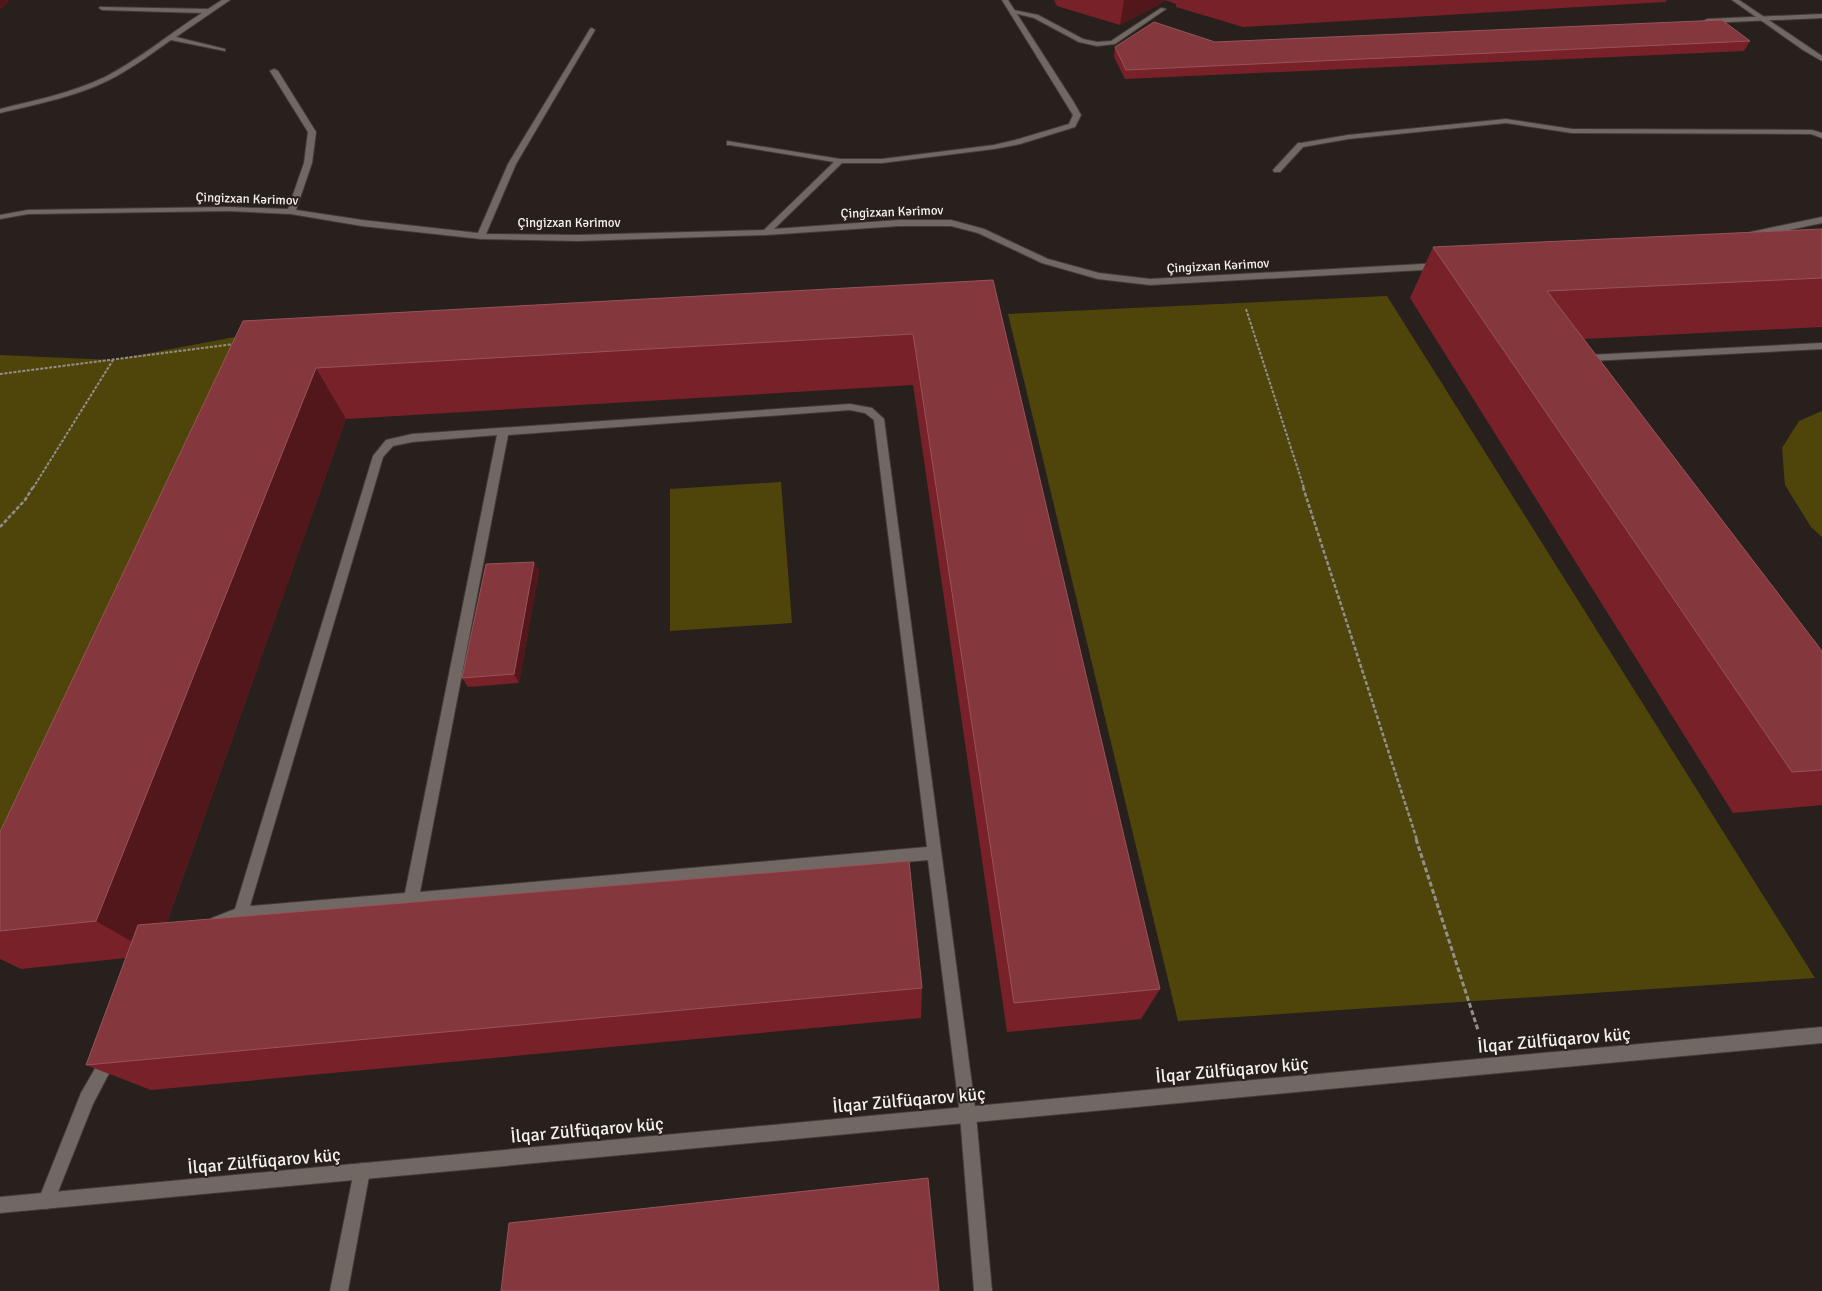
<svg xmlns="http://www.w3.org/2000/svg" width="1822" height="1291" viewBox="0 0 1822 1291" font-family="Signika,sans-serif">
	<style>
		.green { fill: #4f450b }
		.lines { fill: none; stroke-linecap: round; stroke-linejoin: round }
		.lane-casing { stroke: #433c39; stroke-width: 2 }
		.street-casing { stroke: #433c39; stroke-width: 2 }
		.path-far2 { stroke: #958e8b; stroke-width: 2; stroke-dasharray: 3 1.5; stroke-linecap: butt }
		.path-far1 { stroke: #958e8b; stroke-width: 2.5; stroke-dasharray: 4 2; stroke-linecap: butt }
		.path { stroke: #958e8b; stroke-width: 3; stroke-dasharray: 5 2.5; stroke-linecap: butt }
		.lane { fill: #726863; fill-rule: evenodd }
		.street { fill: #726863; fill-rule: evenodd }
		.wall { fill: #782129 }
		.shaded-wall { fill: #52171b }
		.building { fill: #85373e; stroke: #975459 }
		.labels { text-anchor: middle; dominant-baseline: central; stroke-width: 4; stroke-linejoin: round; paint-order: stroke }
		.far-street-label { font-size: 13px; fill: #f6f0ed; stroke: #28201c }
		.near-street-label { font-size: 18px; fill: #f6f0ed; stroke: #28201c }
	</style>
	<rect width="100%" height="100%" fill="#28201c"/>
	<g class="green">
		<polygon points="1387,296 1815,978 1178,1021 1008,314"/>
		<polygon points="272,330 0,931 0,355 113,360"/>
		<polygon points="1822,411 1822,537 1811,527 1785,485 1782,448 1799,421"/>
		<polygon points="781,482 792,623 670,631 670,489"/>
	</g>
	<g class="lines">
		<g class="lane-casing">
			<g id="lane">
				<polygon points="1161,8 1166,9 1115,44 1097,46 1079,42 1034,18 1010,12 1013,10 1038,15 1083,39 1097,42 1111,41"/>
				<polygon points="1822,14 1822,18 1707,23 1704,21 1707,19"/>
				<polygon points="1506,119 1572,129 1812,130 1822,133 1822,138 1811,134 1572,133 1506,123 1348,139 1303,147 1280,172 1274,172 1273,170 1298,143 1301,143 1348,135"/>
				<polygon points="1822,343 1822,349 1591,361 1583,365 1578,362 1589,355"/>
				<path d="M850 404 872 408 884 419 976 1115 992 1291H974L960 1115 928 860 241 921 217 930 212 928 210 923 212 918 235 909 373 456 386 440 412 434ZM850 410 865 413 874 420 927 847 420 892 508 435ZM497 435 405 893 250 906 383 457 393 446 412 442Z"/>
				<polygon points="109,1050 114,1053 117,1058 93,1104 52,1207 46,1209 40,1207 38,1201 81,1093 104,1053"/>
				<polygon points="362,1163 368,1165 370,1171 348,1291 330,1291 354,1171 356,1165"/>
			</g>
		</g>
		<g class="street-casing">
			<g id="street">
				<path d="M222 0H230L176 37 225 49V51L171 40C151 54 131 69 109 80 75 97 37 104 0 113V109C35 100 72 93 105 77 140 59 169 34 202 13L102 10 99 8 100 7 208 9Z"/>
				<polygon points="1002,0 1008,0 1073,101 1081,115 1075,127 1020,144 994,149 882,163 842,163 774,229 899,220 951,220 984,229 1048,259 1099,273 1150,279 1440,263 1444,266 1440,269 1150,285 1098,279 1042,263 978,233 951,226 899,226 766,235 578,241 481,239 362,226 291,214 228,211 28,214 0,219 0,215 28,210 228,207 288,209 304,163 308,132 270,71 274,69 278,71 316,132 312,163 296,210 362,220 478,233 508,164 590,29 592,28 595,30 516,164 486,234 578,235 764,230 834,162 730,145 727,145 727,141 840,159 882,159 994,145 1015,140 1069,124 1073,115"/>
				<polygon points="1732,0 1739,0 1822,56 1822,61 1803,50"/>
				<polygon points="1822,217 1822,223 1751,238 1747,235 1751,232"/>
				<polygon points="1822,1027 1822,1043 0,1213 0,1197"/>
			</g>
		</g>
		<g class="path-far2">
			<polyline points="1246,309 1304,488"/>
			<polyline points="0,374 234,344"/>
			<polyline points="33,488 113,360"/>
		</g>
		<g class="path-far1">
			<polyline points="1303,487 1417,840"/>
			<polyline points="0,527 25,500 33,487"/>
		</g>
		<polyline class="path" points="1416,839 1478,1030"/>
		<use href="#lane" class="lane"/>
		<use href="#street" class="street"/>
	</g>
	<g class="wall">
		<polygon points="1054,0 1667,0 1665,2 1243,27 1176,7 1176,4 1165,0 1165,1 1120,25 1057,6"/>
		<polygon points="1750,41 1744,51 1125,79 1114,57 1115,47 1215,42"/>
		<polygon points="1822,229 1822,327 1584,339 1822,651 1822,805 1733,813 1410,298 1433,247"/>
		<polygon points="993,280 1160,989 1141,1019 1007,1032 913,385 346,419 167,922 922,988 921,1018 151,1090 86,1065 126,958 21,969 0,959 0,832 243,321"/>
		<polygon points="534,562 539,571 519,683 468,687 462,678"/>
	</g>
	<g class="shaded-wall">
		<polygon points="0,0 10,0 0,10"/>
		<polygon points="1124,0 1165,0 1165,1 1120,25"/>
		<polygon points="316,368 346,419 155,955 96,921"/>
		<polygon points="534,562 539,571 519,683 514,674"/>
	</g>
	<g class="building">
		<polygon points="1722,20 1750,41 1126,70 1115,47 1154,22 1215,42"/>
		<polygon points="1822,229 1822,278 1547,291 1822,651 1822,770 1792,772 1433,247"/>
		<polygon points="993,280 1160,989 1014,1003 913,334 316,368 96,921 0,931 0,832 243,321"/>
		<polygon points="534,562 514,674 462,678 486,564"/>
		<polygon points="909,861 922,988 86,1065 138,925"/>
		<polygon points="928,1178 939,1291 501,1291 509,1223"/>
	</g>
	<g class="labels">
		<g class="far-street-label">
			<text transform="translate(247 199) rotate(2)">Çingizxan Kərimov</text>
			<text transform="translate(892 212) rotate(-2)">Çingizxan Kərimov</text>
			<text x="569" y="223">Çingizxan Kərimov</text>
			<text transform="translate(1218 266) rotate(-3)">Çingizxan Kərimov</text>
		</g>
		<g class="near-street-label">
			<text transform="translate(1554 1040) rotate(-5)">İlqar Zülfüqarov küç</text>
			<text transform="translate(1232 1070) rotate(-5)">İlqar Zülfüqarov küç</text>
			<text transform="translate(909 1100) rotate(-5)">İlqar Zülfüqarov küç</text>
			<text transform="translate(587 1130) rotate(-5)">İlqar Zülfüqarov küç</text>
			<text transform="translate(264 1161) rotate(-5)">İlqar Zülfüqarov küç</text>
		</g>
	</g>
</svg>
